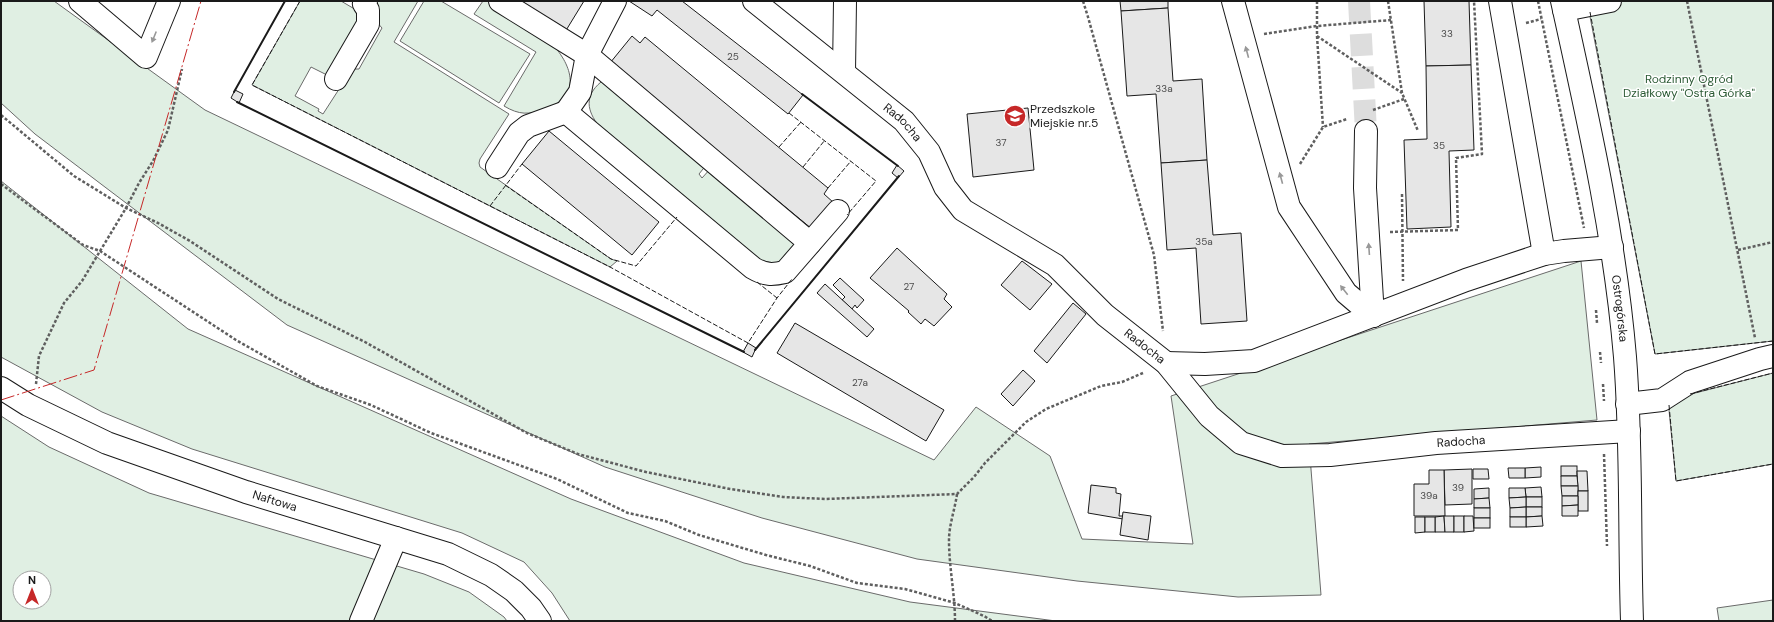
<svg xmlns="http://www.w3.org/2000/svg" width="1774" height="622" viewBox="0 0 1774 622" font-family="'DM Sans',sans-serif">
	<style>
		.green { fill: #e0efe3; stroke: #6a6a6a; fill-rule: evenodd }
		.building { fill: #e6e6e6; stroke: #1a1a1a }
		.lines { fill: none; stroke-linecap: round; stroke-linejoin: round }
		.minor-tunnel { stroke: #ddd; stroke-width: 22; stroke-dasharray: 22 11; stroke-linecap: butt }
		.minor-casing { stroke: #1a1a1a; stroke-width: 24 }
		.path { stroke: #5f5f5f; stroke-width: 2.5; stroke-dasharray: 3 2; stroke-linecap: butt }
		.minor { stroke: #fff; stroke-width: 22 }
		.fence { stroke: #1a1a1a; stroke-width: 1; stroke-dasharray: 5 2; stroke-linecap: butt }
		.wall { stroke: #1a1a1a; stroke-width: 2 }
		.power { stroke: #c62828; stroke-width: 1; stroke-dasharray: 14 3 2 3; stroke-linecap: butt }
		.oneway { fill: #989898 }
		.labels { text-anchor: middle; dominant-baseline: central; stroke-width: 3; stroke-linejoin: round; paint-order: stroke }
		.number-label { font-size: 10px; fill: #4d4d4d }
		.park-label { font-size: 12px; fill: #2b5a34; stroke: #fff }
		.poi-label { font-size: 12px; fill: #1a1a1a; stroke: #fff; text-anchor: start }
		.street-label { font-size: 12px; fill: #1a1a1a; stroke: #fff }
	</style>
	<rect width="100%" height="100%" fill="#fff"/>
	<g class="green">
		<polygon points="1,1 54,1 205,110 934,460 976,407 1050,456 1082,539 1193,544 1171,396 1581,261 1597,420 1309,444 1321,595 1238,597 1077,581 917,559 762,518 605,467 287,325 35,134 1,103"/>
		<polygon points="300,1 341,1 363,14 329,76 311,67 295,96 319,109 318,111 323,114 352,69 359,69 382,28 375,20 377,1 418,1 394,42 509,114 480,159 479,163 480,167 611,259 617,261 610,267 252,85"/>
		<polygon points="424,1 441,1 530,54 499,103 400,41"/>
		<path d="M483 1H489L554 46C574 69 580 97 545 109 529 115 519 115 504 106L536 52 474 14Z"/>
		<polygon points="1587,1 1773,1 1773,341 1655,354"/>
		<path d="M601 82H605L707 164 699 174 702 178 711 168 797 244 780 262 774 263 758 260 599 126C587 111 584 96 601 82Z"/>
		<polygon points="1,181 188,329 571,499 744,563 910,602 1056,621 570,621 552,593 524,562 462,533 192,449 102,412 1,357"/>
		<polygon points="1773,373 1773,464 1676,481 1668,400"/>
		<path d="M1 416 49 447 149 493 424 574 469 592 504 617 507 621H1ZM20 578H44V602H20Z"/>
		<polygon points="1773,600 1773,621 1719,621 1717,608"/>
	</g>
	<g class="building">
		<polygon points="517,1 584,1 565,32"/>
		<polygon points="629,1 682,1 803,95 788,114 657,10 652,16"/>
		<polygon points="1120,1 1168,1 1168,8 1121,11"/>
		<polygon points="1424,1 1469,1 1471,65 1426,66"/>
		<polygon points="1168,8 1173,81 1202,79 1207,160 1161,163 1156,94 1127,96 1121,11"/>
		<polygon points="632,36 640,43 645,37 828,188 824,194 834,203 812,229 610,63"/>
		<polygon points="1471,65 1474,150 1449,151 1451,227 1407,229 1404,140 1427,139 1426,66"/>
		<polygon points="235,90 243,94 239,103 231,98"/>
		<polygon points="1028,108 1034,170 973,177 967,114"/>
		<polygon points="549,131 659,222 632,255 522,164"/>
		<polygon points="1207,160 1213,235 1241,233 1247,321 1201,324 1196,248 1167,250 1161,163"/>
		<polygon points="897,165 904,171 898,178 892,173"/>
		<polygon points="897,248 947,294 944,299 952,307 934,326 925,319 921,324 908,312 909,311 870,278"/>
		<polygon points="1022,261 1052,284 1030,310 1001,285"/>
		<polygon points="840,278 864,300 857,308 855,305 852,309 842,300 845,297 833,285"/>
		<polygon points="825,284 874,329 867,337 817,293"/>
		<polygon points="1073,303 1086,314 1047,363 1034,351"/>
		<polygon points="795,323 944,410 926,441 777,353"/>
		<polygon points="748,343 756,348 752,357 743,352"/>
		<polygon points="1023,370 1035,381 1013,406 1001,394"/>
		<rect x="1561" y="466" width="16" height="10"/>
		<polygon points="1541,467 1541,477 1525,478 1525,468"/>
		<polygon points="1508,468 1525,468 1525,478 1509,478"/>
		<polygon points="1472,469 1472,504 1445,505 1444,470"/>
		<polygon points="1473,469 1488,469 1489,479 1473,479"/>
		<polygon points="1429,470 1444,470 1445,516 1414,516 1414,484 1429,484"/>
		<polygon points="1577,471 1587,471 1588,491 1578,491"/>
		<polygon points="1561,476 1577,476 1578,486 1561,486"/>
		<polygon points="1091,485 1116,488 1116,493 1121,494 1119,516 1123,516 1123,519 1088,513"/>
		<polygon points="1561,486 1578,486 1578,496 1562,496"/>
		<polygon points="1541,487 1542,497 1526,497 1525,488"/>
		<polygon points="1489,488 1489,498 1474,499 1474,489"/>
		<polygon points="1509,488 1525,488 1526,497 1509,498"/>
		<rect x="1578" y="491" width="10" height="20"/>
		<polygon points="1562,496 1578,496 1578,505 1562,506"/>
		<rect x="1526" y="497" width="16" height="10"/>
		<polygon points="1526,497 1526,507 1510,508 1509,498"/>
		<polygon points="1489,498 1490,508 1474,508 1474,499"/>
		<polygon points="1578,505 1578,516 1562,516 1562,506"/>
		<polygon points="1526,507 1542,507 1542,516 1526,517"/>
		<polygon points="1526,507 1526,517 1510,517 1510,508"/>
		<rect x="1474" y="508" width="16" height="10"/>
		<polygon points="1123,512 1151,516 1148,540 1120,535"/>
		<polygon points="1444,516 1445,532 1435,532 1435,517"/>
		<polygon points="1444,516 1454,516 1454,532 1445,532"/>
		<rect x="1454" y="516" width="10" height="16"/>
		<polygon points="1464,516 1473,516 1474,531 1464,532"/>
		<polygon points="1542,516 1543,526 1526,527 1526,517"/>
		<polygon points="1415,517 1425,517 1425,532 1415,533"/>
		<rect x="1425" y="517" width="10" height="15"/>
		<rect x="1510" y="517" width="16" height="10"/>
		<rect x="1474" y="518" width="16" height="10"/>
	</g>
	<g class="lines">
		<polyline class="minor-tunnel" points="1359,1 1366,131"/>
		<g class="minor-casing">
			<g id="minor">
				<polyline points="80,1 146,57 169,1"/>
				<polyline points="500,1 587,55 810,243"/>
				<path id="s1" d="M754 1 904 121 929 152 945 187 963 210 1055 265 1105 315 1166 363 1209 416 1241 443 1282 456 1330 455 1436 443 1629 431"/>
				<polyline points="1233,1 1289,207 1346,293 1373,316"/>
				<polyline points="1500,1 1544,254"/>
				<path id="s2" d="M1562 1C1588 119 1615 237 1625 357 1632 445 1629 533 1632 621"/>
				<polyline points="1564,10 1610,1"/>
				<polyline points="844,72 845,1"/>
				<polyline points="336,79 368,24 368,10 364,4 366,1"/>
				<path d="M566 112 753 268C765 275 772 275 785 272L838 211"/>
				<polyline points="1366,131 1365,188 1373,316"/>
				<polyline points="497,167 519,133 528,126 566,112 580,92 587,55 615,1"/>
				<polyline points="1166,363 1205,364 1254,361 1466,280 1544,254 1564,251 1612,247"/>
				<path id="s3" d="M1 388 28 405 107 443 246 492 448 554 491 575 514 591 531 608 540 621"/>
				<polyline points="1627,404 1662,400 1690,382 1760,359 1773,356"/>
				<polyline points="361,621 396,538"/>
			</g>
		</g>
		<g class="path">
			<polyline points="1083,1 1088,17 1154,255 1163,331"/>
			<polyline points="1317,1 1317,36 1402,93"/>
			<polyline points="1388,1 1402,93 1418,131"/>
			<polyline points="1538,1 1584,228"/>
			<polyline points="1687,1 1755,338"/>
			<polyline points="1526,23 1541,19"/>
			<polyline points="1264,34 1317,26 1391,20"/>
			<polyline points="1317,36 1323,127"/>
			<polyline points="1373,110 1404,99"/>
			<polyline points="1,115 74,176 126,208 158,223 190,241 278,299 365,342 527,433 578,454 646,472 730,489 783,497 825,499 957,494 974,477 985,463 1026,422 1046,409 1101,386 1122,382 1143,373"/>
			<polyline points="1300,164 1323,127 1347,119"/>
			<polyline points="1,184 83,245 100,251 236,340 317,386 371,405 431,433 557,479 628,513 665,521 699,535 766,555 810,566 857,583 905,589 955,603 984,616 992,621"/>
			<polyline points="1402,194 1403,281"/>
			<polyline points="1390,232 1458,230 1456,158 1482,154 1474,1"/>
			<polyline points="1738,250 1773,242"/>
			<polyline points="1596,310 1597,323"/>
			<polyline points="1600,352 1601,363"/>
			<polyline points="36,384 39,356 64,303 82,281 126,208 139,183 153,161 168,130 182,69"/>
			<polyline points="1603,384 1604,401"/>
			<polyline points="1604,454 1607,546"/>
			<path d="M955 621C955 594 949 568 949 540 949 525 955 509 957 494"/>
		</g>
		<use href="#minor" class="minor"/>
		<g class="fence">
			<polyline points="300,1 252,85 610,267 748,343 777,298 792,279"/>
			<polyline points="1590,12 1655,354 1773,341"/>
			<polyline points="789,113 876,181 847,215"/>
			<polyline points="779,147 801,122"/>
			<polyline points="803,167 825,140"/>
			<polyline points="505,185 611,259 636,266 677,217"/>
			<polyline points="828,188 851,161"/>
			<polyline points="490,206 522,164"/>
			<polyline points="757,282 777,298"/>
			<polyline points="1690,394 1773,373"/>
			<polyline points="1669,405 1676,481 1773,464"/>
		</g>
		<g class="wall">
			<polyline points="234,92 285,1"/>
			<polyline points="802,94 898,166"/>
			<polyline points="237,102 744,352"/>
			<polyline points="755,350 899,176"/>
		</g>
		<polyline class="power" points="1,400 94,370 201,1"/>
	</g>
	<defs><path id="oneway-solid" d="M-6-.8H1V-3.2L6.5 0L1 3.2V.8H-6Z"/></defs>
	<g class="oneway">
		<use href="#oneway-solid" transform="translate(154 37) rotate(112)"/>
		<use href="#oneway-solid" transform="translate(1247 52) rotate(-105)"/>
		<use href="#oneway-solid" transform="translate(1281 178) rotate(-105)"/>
		<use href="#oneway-solid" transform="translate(1369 249) rotate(-94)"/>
		<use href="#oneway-solid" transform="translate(1344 290) rotate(-128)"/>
	</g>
	<defs>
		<g id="school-disc" transform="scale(1.15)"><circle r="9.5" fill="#c62828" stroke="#fff"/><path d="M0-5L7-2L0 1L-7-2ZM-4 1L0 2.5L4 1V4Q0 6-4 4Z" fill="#fff"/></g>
	</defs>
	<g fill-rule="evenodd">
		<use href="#school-disc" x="1015" y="116"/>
	</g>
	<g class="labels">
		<g class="number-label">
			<text x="1447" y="33">33</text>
			<text x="733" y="56">25</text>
			<text x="1164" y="88">33a</text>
			<text x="1001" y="142">37</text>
			<text x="1439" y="145">35</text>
			<text x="1204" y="241">35a</text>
			<text x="909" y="286">27</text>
			<text x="860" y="382">27a</text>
			<text x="1458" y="487">39</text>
			<text x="1429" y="495">39a</text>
		</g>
		<g class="park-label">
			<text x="1689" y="79">Rodzinny Ogród<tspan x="1689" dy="14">Działkowy "Ostra Górka"</tspan></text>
		</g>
		<g class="poi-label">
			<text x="1030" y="109">Przedszkole<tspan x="1030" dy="14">Miejskie nr.5</tspan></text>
		</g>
		<g class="street-label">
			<text stroke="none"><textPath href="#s1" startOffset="192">Radocha</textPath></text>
			<text stroke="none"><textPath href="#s2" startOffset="313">Ostrogórska</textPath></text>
			<text stroke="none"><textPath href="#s1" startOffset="528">Radocha</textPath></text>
			<text stroke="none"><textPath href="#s1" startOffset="888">Radocha</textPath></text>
			<text stroke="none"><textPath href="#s3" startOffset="297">Naftowa</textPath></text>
		</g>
	</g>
	<rect width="1774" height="622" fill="none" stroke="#1a1a1a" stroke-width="4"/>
	<g transform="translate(32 590)"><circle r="19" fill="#ffffff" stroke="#a3a3a3"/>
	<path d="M0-3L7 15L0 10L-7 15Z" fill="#c62828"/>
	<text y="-6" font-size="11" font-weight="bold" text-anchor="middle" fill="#1a1a1a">N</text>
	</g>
</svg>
